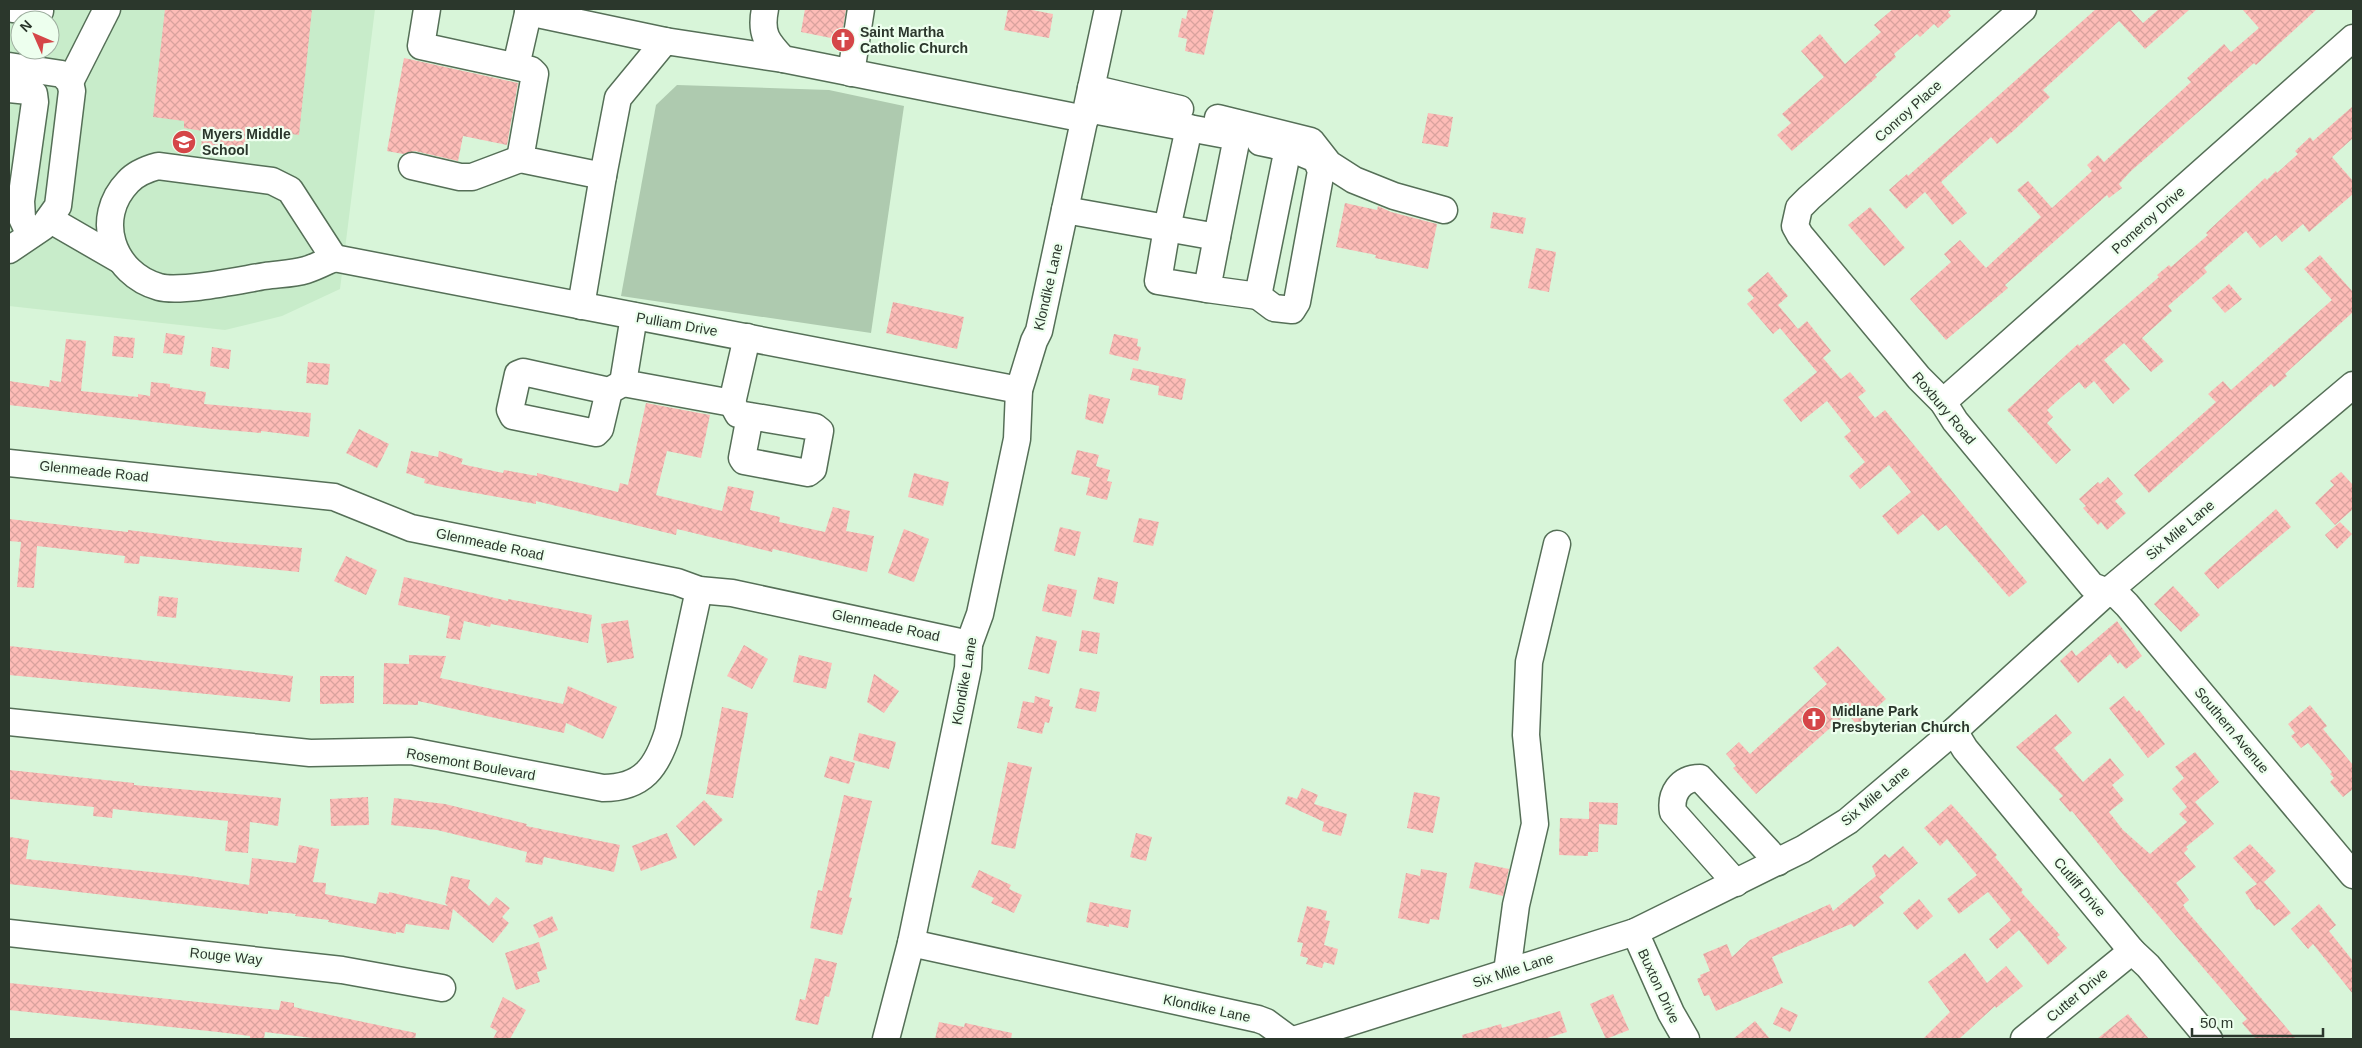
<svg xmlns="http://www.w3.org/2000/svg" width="2362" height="1048" viewBox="0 0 2362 1048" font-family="Arial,sans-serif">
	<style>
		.built { fill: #c8ecca; fill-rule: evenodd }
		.pitch { fill: #aecaaf }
		.building { fill: url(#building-cross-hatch) }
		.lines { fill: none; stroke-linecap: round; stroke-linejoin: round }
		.minor-casing { stroke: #556f57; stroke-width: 29 }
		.minor { stroke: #fff; stroke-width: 26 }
		.labels { text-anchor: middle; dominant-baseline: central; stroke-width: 4.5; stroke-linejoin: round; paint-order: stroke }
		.poi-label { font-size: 14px; font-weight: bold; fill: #2b372c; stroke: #edffee; text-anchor: start }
		.street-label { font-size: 14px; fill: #2b372c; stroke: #edffee }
	</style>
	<defs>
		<pattern id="building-cross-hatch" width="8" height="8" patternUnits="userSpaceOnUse" patternTransform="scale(1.25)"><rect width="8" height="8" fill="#fdbcb7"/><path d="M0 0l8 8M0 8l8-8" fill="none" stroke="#d9a29e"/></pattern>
	</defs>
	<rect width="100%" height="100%" fill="#d8f5d9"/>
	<path class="built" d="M9 9H375L340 289 282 316 225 330 9 306ZM20 20H50V50H20Z"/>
	<polygon class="pitch" points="677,85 829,90 904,106 871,333 621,296 656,105"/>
	<g class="building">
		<polygon points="165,9 312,9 299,135 247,128 244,152 201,147 203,131 184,128 184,121 153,117"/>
		<polygon points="805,9 846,9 841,40 801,32"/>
		<polygon points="1008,9 1032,9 1032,10 1053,14 1049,38 1004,30"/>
		<polygon points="1188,9 1214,9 1204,55 1185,51 1187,39 1178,37 1182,18 1186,19"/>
		<polygon points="1893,9 1952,9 1948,12 1951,16 1938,28 1934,24 1920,37 1917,34 1894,54 1896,57 1875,75 1877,77 1792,151 1777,135 1791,123 1782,114 1824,77 1801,51 1820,34 1845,64 1881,32 1874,25"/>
		<polygon points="2096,9 2133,9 2131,10 2143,23 2159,9 2190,9 2145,49 2119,21 2043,90 2050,97 2012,132 1997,144 1991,137 1941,182 1967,213 1952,225 1925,192 1906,209 1889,190 1907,174 1908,176"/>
		<polygon points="2242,9 2317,9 2256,65 2254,63 2131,171 2119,184 2122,188 2109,198 2107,195 2005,285 2008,288 1946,340 1910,299 1951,262 1944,254 1960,240 1986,268 2041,217 2017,190 2028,181 2052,208 2092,171 2087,165 2098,155 2104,162 2191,82 2187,78 2224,44 2231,52 2259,28"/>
		<polygon points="404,58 518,83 507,145 463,136 458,161 415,151 403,154 387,151"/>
		<polygon points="2353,106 2353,138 2332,157 2353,181 2353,194 2309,232 2303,224 2282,242 2276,235 2260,248 2246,231 2204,268 2207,272 2168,306 2172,311 2142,338 2164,361 2151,372 2124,343 2104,360 2130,389 2113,404 2094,381 2085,389 2079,382 2058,400 2047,410 2053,417 2047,423 2071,450 2056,464 2007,410 2078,344 2079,346 2159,277 2157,275 2169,265 2171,267 2208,235 2206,233 2265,178 2267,180 2276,171 2277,173 2298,154 2295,151 2310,137 2313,141"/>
		<polygon points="1428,113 1453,117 1448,147 1422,143"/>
		<polygon points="1345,203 1377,210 1378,206 1391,212 1437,224 1428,269 1375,258 1376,255 1336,247"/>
		<polygon points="1870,207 1905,248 1884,266 1848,225"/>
		<polygon points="1493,212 1526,218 1523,234 1490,228"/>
		<polygon points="1536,248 1556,252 1549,292 1528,288"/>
		<polygon points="2320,255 2353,292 2353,312 2285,374 2287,376 2274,387 2271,384 2149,493 2134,475 2216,402 2208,394 2223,381 2231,390 2332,300 2304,269"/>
		<polygon points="1768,272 1788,296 1778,305 1798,329 1807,321 1831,351 1823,358 1841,379 1850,372 1866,391 1858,397 1875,418 1885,410 2027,582 2009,597 1946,525 1938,531 1923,514 1898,535 1882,516 1911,492 1889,465 1860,489 1849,476 1865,462 1844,437 1851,431 1827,401 1801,422 1783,400 1817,372 1780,328 1773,334 1747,304 1754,298 1747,290"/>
		<polygon points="2229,284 2242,299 2225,313 2212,298"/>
		<polygon points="893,302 964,317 957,349 886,333"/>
		<polygon points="166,333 185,336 182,355 163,353"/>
		<polygon points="1114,334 1138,339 1137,346 1141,347 1138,361 1109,354"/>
		<polygon points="114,336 135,338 133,358 112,356"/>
		<polygon points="66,339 86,341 81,391 138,397 138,394 150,396 151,382 170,384 170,387 206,392 204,404 311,413 309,437 261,431 261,433 213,429 9,405 9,381 49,387 50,380 61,382"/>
		<polygon points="212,347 231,350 229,369 210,366"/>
		<polygon points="308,362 330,364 328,385 306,383"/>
		<polygon points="1133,368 1186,379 1182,400 1158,395 1159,386 1130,380"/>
		<polygon points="1089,394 1110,399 1103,424 1085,419"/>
		<polygon points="646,403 710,415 701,458 667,451 656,495 722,511 728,486 754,491 750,510 780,517 779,522 825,532 833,507 850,511 846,531 874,536 867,572 773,549 772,552 677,529 676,535 536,501 536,504 442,487 424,483 425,479 406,473 411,451 438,457 439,451 463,459 461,464 503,473 504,470 537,476 537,473 618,492 620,483 628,485"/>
		<polygon points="359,429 389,444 377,468 346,453"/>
		<polygon points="1077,450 1099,455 1096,466 1110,470 1107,481 1112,482 1107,500 1086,495 1090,478 1071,474"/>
		<polygon points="2341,472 2353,485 2353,509 2335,525 2315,503 2334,485 2330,481"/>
		<polygon points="914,473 949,482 943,506 908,497"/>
		<polygon points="2108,477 2123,494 2115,501 2126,513 2107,530 2101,522 2098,525 2083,508 2086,506 2079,499 2098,482 2100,484"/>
		<polygon points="2276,509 2291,527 2218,589 2204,573"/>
		<polygon points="1139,518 1159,522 1153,546 1133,542"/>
		<polygon points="9,519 128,532 128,530 224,542 302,548 299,572 140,556 139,564 124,563 125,556 37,546 34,588 17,587 21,542 9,541"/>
		<polygon points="2340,522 2352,534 2337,549 2325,535"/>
		<polygon points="1060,527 1081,532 1075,556 1054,551"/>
		<polygon points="904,529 929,539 914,582 888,573"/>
		<polygon points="346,556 377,570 366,595 334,581"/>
		<polygon points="404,577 508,601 508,599 592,615 588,643 491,624 490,627 464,621 460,640 446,638 450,616 398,605"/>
		<polygon points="1098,577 1118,582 1114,604 1093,599"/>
		<polygon points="1048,584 1077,590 1071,617 1042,611"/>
		<polygon points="2173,586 2200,615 2181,632 2154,604"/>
		<polygon points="159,596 178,598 176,618 157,616"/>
		<polygon points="628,620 634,658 607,663 601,624"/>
		<polygon points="2117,621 2142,656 2126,669 2120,662 2118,664 2110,654 2078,683 2060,661 2072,650 2076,656"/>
		<polygon points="1082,630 1100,633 1097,654 1079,651"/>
		<polygon points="1036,636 1057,641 1049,674 1028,669"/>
		<polygon points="744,645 768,659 752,689 727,676"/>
		<polygon points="9,646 293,676 290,702 9,675"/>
		<polygon points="1838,646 1886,699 1857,725 1847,713 1756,794 1733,768 1736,766 1726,754 1739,742 1750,754 1827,684 1813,668"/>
		<polygon points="409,655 446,656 440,678 563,704 568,686 617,707 603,739 566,723 564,733 418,701 418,705 383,704 384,663 409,664"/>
		<polygon points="799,655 832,663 826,689 793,682"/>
		<polygon points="874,674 899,691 884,713 867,702"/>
		<polygon points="320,676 354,676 354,703 320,704"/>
		<polygon points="1080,688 1100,692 1096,712 1075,708"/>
		<polygon points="1035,696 1050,700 1049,706 1053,707 1049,723 1045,722 1042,734 1017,728 1023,701 1034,703"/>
		<polygon points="2124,696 2137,712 2139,710 2165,744 2148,758 2109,708"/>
		<polygon points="2310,705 2327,726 2323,729 2353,765 2353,789 2343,797 2330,782 2334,778 2330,774 2332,772 2308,743 2301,748 2291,736 2295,733 2288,724"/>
		<polygon points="722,707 748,713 733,798 706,794"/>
		<polygon points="2056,714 2072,733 2054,748 2083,782 2110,758 2124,775 2112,785 2124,800 2109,812 2123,830 2150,854 2187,822 2179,814 2187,807 2172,789 2184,778 2175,767 2195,752 2219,782 2195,802 2214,824 2186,847 2188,849 2184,853 2196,867 2176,883 2189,900 2183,905 2187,911 2296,1039 2256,1039 2242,1023 2247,1019 2121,872 2072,811 2070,812 2059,799 2063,796 2016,747"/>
		<polygon points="859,733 896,742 889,769 853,760"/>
		<polygon points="830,756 855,763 849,784 824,777"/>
		<polygon points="1008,762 1032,767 1015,849 991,844"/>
		<polygon points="9,770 134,783 134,785 281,798 278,826 250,822 248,853 225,851 228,821 113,809 112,818 93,816 94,807 9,799"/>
		<polygon points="1302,788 1318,795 1314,804 1347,814 1341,836 1322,831 1324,822 1285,804 1288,796 1297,799"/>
		<polygon points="1414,792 1440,797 1433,833 1407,828"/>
		<polygon points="844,795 872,801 849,897 852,898 842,935 810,928 818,890 822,891"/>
		<polygon points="368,797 369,825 331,826 330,799"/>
		<polygon points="394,798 445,804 527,824 526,826 620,845 614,872 544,857 542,865 525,862 527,852 437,830 391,825"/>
		<polygon points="704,800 723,820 694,846 676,826"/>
		<polygon points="1589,802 1618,803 1617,825 1599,824 1598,852 1588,852 1588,856 1559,855 1560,818 1589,819"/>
		<polygon points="1951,804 1997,855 1995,857 2023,890 2021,892 2060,935 2057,937 2067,948 2048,965 2019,930 1997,949 1989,939 2011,920 1988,892 1959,914 1947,899 1977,875 1947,839 1940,846 1924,828"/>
		<polygon points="667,833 677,858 641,871 632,846"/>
		<polygon points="1136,833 1152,837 1146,861 1130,857"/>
		<polygon points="10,837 29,840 26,859 190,876 249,885 252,858 296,863 299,845 319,849 313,882 326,883 325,894 376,904 379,892 389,894 389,892 448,906 445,903 451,876 470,880 468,888 489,906 496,897 510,908 502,917 509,923 493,943 453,909 449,930 406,924 404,933 396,932 396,934 328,922 329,920 295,916 296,914 268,911 268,914 9,884"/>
		<polygon points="2250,844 2276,871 2264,882 2291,913 2274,926 2259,909 2257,910 2245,892 2257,884 2233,858"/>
		<polygon points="1903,846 1918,863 1879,897 1884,903 1854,927 1851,924 1772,957 1783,983 1716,1011 1709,995 1704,996 1697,979 1701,977 1700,975 1710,971 1703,954 1727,944 1732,957 1750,940 1830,904 1833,911 1876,876 1872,866 1885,854 1889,858"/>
		<polygon points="1475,862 1509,869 1503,896 1469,888"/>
		<polygon points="1421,869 1447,873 1439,920 1430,919 1429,924 1398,918 1406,873 1420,876"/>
		<polygon points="979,870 1011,885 1009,889 1022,895 1014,913 991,903 994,898 971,887"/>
		<polygon points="1919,899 1933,916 1917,930 1903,913"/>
		<polygon points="1090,902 1131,910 1128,928 1109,924 1109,927 1086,922"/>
		<polygon points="2319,904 2336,925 2329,931 2353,961 2353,994 2313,944 2308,949 2291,929"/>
		<polygon points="1307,906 1327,911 1325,920 1330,921 1324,945 1338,949 1334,965 1324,962 1322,968 1306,964 1308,958 1300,956 1303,943 1297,942"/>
		<polygon points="552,916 558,930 539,938 533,925"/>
		<polygon points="539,942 547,969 537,972 540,982 516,990 505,953"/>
		<polygon points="1965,953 1987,983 2006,966 2023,986 1996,1008 1995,1006 1959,1039 1923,1039 1950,1012 1928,982"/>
		<polygon points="815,958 837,963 829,997 825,996 818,1025 795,1020 800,999 805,1000"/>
		<polygon points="9,983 279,1010 281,1001 294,1003 294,1007 311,1011 416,1033 415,1039 320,1039 265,1032 264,1039 250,1039 250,1036 218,1032 9,1010"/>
		<polygon points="1613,994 1629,1030 1606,1039 1590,1004"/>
		<polygon points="503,997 526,1010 510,1039 493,1039 497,1031 490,1027"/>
		<polygon points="1781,1007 1798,1015 1790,1032 1773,1024"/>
		<polygon points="1560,1011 1567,1032 1544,1039 1463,1039 1462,1035 1501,1024 1502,1028"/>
		<polygon points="2128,1014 2149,1039 2097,1039"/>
		<polygon points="1755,1021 1770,1039 1733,1039"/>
		<polygon points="939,1022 964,1027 965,1023 1012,1033 1011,1039 935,1039"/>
	</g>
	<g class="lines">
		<g class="minor-casing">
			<g id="minor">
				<polyline points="13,9 40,11 40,9"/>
				<polyline points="427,9 421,46 531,70 535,74 520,159 603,176 581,306"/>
				<path d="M765 9C760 34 767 42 783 59L1085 119"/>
				<polyline points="2023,9 1809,198 1799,208 1795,226 1800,235 1919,378 1943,402 1955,421 2092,586 2118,596 2127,605 2353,875"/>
				<polyline points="528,12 665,41"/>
				<polyline points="9,66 62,74 70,82 72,91 58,206 43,227 9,250"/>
				<polyline points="516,66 529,9"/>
				<polyline points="851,73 861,9"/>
				<polyline points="70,82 107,9"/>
				<polyline points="1091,88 1180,109"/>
				<polyline points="9,89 29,91 34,94 35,102 21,201 22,218 30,235"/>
				<polyline points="1218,118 1311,141 1329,164 1354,180 1394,196 1444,210"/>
				<polyline points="1189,128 1167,228 1158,281 1207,289"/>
				<path d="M158 166 272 181 290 190 334 258C325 262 316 267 306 270 293 274 278 274 265 276 240 280 181 293 159 287 112 274 93 218 128 182 135 174 147 169 158 166Z"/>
				<polyline points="412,166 460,177 472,177 520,159"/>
				<polyline points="603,176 618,98 665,41 783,59"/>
				<polyline points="1065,210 1217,237 1237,137 1087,109"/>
				<polyline points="49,219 120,260"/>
				<polyline points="1217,237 1207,289 1258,296 1288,148 1260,142"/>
				<polyline points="334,258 1019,390"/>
				<polyline points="1258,296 1274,308 1292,310 1297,302 1321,171 1316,159 1304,154"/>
				<polyline points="634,316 623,383 732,403"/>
				<polyline points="747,337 732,403 738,414 815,427 820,431 813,469 808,473 744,461 742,458 750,416"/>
				<polyline points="609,391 600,429 596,433 513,416 510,410 518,374 523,372 609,391 623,383"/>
				<polyline points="1943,402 2353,38"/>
				<polyline points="9,463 334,497 411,528 677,582 699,590 732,593 969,644"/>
				<path d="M9 722 310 753 411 751 603 788C643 788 657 767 668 732L699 590"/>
				<polyline points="1954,731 1965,749 2132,951 2148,966 2209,1039"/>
				<path d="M1736 883 1673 812C1670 794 1680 778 1700 778L1778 862"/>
				<polyline points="1635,932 1671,1013 1686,1039"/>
				<polyline points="9,933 342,970 442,988"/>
				<polyline points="911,943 1258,1019 1266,1022 1289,1039"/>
				<polyline points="1507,972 1516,905 1535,824 1526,735 1529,662 1557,544"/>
				<polyline points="886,1039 911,943 968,668 969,644 980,614 1017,439 1019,390 1034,341 1039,331 1108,9"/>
				<polyline points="1297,1039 1635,932 1803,849 1848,821 1954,731 2106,593 2353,385"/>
				<polyline points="2024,1039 2132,951"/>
			</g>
		</g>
		<use href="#minor" class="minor"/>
	</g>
	<defs>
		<g id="church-disc" transform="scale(1.25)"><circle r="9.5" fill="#d54648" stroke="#edffee"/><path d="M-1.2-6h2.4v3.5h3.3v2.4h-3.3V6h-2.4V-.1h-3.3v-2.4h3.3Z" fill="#fff"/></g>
		<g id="school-disc" transform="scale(1.25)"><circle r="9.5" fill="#d54648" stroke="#edffee"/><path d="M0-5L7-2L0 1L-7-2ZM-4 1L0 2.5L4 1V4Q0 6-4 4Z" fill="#fff"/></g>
	</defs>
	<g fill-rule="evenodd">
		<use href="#church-disc" x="843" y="40"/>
		<use href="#school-disc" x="184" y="142"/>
		<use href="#church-disc" x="1814" y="719"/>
	</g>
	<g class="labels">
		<g class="poi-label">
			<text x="860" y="32">Saint Martha<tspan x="860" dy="16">Catholic Church</tspan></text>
			<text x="202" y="134">Myers Middle<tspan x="202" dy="16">School</tspan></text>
			<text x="1832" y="711">Midlane Park<tspan x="1832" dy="16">Presbyterian Church</tspan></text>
		</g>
		<g class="street-label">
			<text transform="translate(1908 111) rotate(-42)">Conroy Place</text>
			<text transform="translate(2148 220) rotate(-42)">Pomeroy Drive</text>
			<text transform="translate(1048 287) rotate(-77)">Klondike Lane</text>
			<text transform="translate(677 324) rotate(10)">Pulliam Drive</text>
			<text transform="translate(1944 408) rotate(50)">Roxbury Road</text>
			<text transform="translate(94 471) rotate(6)">Glenmeade Road</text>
			<text transform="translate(2180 530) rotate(-40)">Six Mile Lane</text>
			<text transform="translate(490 544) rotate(12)">Glenmeade Road</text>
			<text transform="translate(886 625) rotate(12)">Glenmeade Road</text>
			<text transform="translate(964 681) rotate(-80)">Klondike Lane</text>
			<text transform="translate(2232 730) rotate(50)">Southern Avenue</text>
			<text transform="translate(471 764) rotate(10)">Rosemont Boulevard</text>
			<text transform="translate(1875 796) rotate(-40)">Six Mile Lane</text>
			<text transform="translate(2080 887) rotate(50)">Cutliff Drive</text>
			<text transform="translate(226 956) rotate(6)">Rouge Way</text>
			<text transform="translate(1513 970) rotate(-18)">Six Mile Lane</text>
			<text transform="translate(1659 986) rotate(65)">Buxton Drive</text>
			<text transform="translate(2077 995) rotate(-40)">Cutter Drive</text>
			<text transform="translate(1207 1008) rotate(12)">Klondike Lane</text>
		</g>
	</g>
	<rect width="2362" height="1048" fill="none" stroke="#2b372c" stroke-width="20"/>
	<g transform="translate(35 35) rotate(315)"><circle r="24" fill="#edffee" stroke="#9fafa0"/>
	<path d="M0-4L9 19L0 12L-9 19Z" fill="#d54648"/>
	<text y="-8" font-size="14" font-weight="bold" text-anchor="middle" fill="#2b372c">N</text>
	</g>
	<path d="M2192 1028v8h131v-8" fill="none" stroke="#2b372c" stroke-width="2.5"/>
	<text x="2200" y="1028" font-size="15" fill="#2b372c" stroke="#edffee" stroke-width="4" paint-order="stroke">50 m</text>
</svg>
